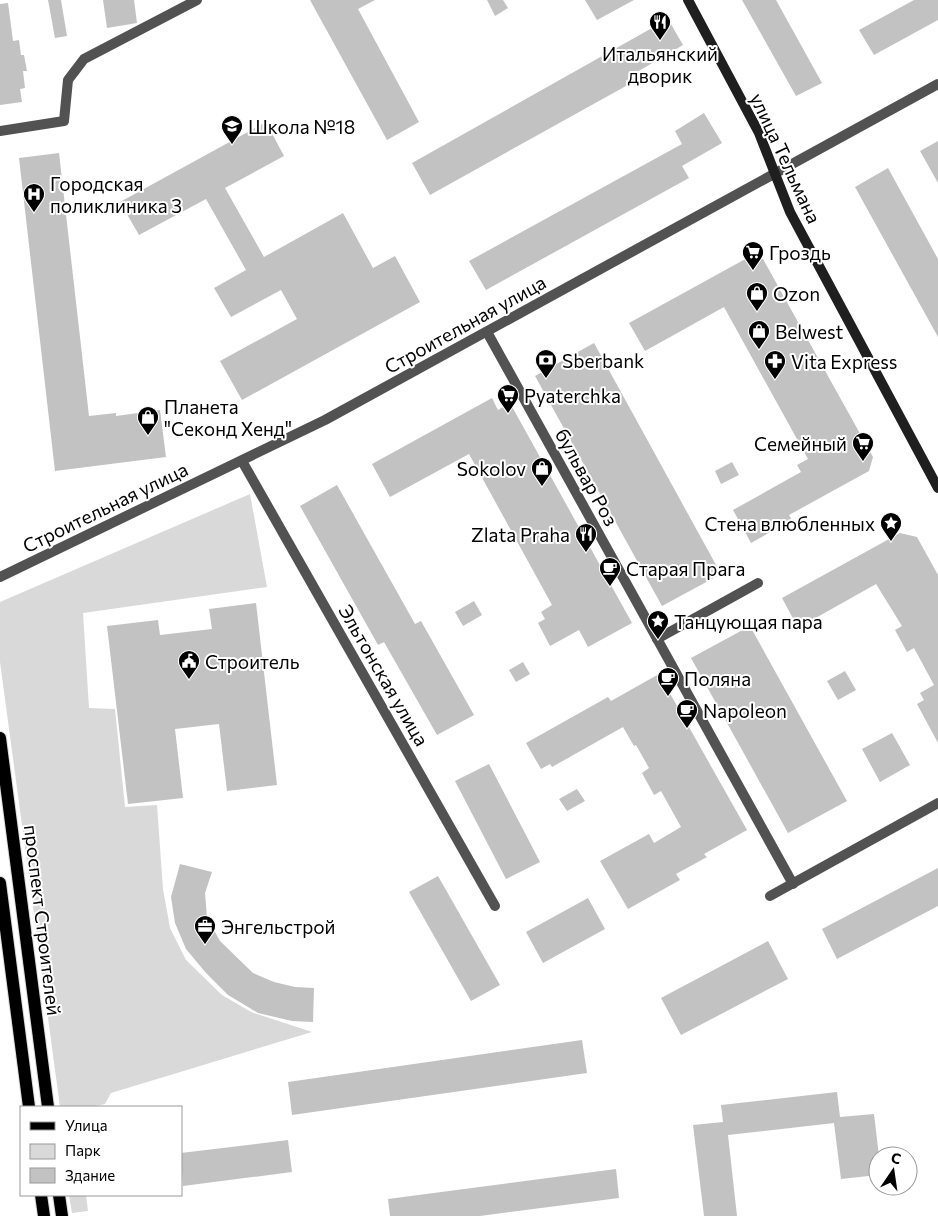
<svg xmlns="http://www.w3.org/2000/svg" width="938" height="1216" viewBox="0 0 938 1216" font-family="Commissioner,sans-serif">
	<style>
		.green { fill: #d9d9d9 }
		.building { fill: #c2c2c2 }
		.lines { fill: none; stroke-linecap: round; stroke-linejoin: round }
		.primary-casing { stroke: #dbdbdb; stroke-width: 14 }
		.street { stroke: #525252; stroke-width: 10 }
		.secondary { stroke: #1f1f1f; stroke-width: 10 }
		.primary { stroke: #000; stroke-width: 12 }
		.labels { text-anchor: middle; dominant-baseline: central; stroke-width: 4; stroke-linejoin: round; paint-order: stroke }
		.poi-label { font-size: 19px; fill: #000; stroke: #fff; text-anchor: start }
		.street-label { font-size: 19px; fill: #000; stroke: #fff }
	</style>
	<rect width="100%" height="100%" fill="#fff"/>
	<g class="green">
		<polygon points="250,494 267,587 83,613 89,708 115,709 125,807 157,805 163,889 170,928 186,960 222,995 251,1012 312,1032 111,1093 105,1104 91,1107 60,1107 0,662 0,602"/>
		<polygon points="69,1195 86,1195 88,1211 72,1213"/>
	</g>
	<g class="building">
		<polygon points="48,0 61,0 67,36 55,38"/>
		<polygon points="103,0 134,0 137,23 107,28"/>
		<polygon points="310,0 375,0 358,9 419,122 387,140"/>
		<polygon points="487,0 503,0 508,8 495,16"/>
		<polygon points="585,0 634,0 597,20"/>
		<polygon points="742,0 776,0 822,83 796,96"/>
		<polygon points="914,0 938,0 938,20 874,55 859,30"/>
		<polygon points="8,3 13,41 19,40 21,55 24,55 27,71 23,71 25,88 20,89 22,102 0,105 0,4"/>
		<polygon points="668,19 683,45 632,75 635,81 430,195 412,163"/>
		<polygon points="704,113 722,143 682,166 689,178 486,290 469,261 682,144 675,131"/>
		<polygon points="266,122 284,156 225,188 264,257 343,213 373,268 395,256 420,302 242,400 220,361 297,319 281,290 231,317 214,288 246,270 206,199 139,235 120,202"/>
		<polygon points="938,141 938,183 920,151"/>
		<polygon points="59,153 89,416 116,413 116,416 160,410 166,457 55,471 19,158"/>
		<polygon points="888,168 938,259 938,337 855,187"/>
		<polygon points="749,257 763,259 873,457 869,471 789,515 792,520 751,543 733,510 801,472 797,465 808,459 724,307 645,351 629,323"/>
		<polygon points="594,343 721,574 662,606 535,376"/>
		<polygon points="492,398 498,410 510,403 632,623 588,647 579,630 550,646 538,623 545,619 541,612 552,605 469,454 390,497 372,464"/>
		<polygon points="732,462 739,475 721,484 715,471"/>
		<polygon points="337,485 415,624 421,621 474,715 437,735 384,642 378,645 300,506"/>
		<polygon points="900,533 917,537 938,575 938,743 917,704 924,700 920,693 934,685 914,648 907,652 895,630 902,626 876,584 805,624 803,621 796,624 782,598"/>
		<polygon points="474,601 482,615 463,626 455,612"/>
		<polygon points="256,603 277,785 227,791 219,724 175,729 183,798 128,804 107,626 158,620 160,635 212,629 209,609"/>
		<polygon points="750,626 847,801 788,833 691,658"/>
		<polygon points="523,662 530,674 516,682 509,670"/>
		<polygon points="845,671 856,690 838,700 827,681"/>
		<polygon points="659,674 747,830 704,854 707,857 676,874 680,880 628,909 600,861 649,834 654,843 681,827 661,791 654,795 642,773 649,768 636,745 634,746 623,727 552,767 550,764 541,769 526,743 608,697 611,701"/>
		<polygon points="892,733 910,765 880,782 862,749"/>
		<polygon points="489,764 540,862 506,879 455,781"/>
		<polygon points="577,789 585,801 567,811 559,799"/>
		<polygon points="180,864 212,872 205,893 207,917 220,941 253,973 274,982 295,987 314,988 313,1022 292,1021 258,1013 228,995 206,973 186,949 175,923 171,897"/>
		<polygon points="938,868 938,906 837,959 822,929"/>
		<polygon points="438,876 500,985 471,1001 409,892"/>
		<polygon points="588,898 605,929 543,963 526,932"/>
		<polygon points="768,941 788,979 681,1035 661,998"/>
		<polygon points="582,1040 587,1073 292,1115 288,1082"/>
		<polygon points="837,1092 840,1117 874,1114 879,1156 878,1175 841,1179 834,1123 728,1135 737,1216 704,1216 693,1125 723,1122 721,1105"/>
		<polygon points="288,1140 292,1172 183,1186 181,1153"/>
		<polygon points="616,1169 619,1198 480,1216 390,1216 388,1199"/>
	</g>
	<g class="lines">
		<g class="primary-casing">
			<g id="primary">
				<polyline points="0,738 48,1107"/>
				<polyline points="0,883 29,1107"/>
				<polyline points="41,1195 44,1216"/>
				<polyline points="59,1195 62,1216"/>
			</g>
		</g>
		<g class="street">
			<polyline points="0,131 64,121 68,80 84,59 197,0"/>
			<polyline points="487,332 793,884"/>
			<polyline points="242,461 495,906"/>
			<polyline points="0,577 325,420 938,84"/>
			<polyline points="657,639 758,583"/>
			<polyline points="770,896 938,803"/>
		</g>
		<polyline class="secondary" points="688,0 759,133 790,212 938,488"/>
		<use href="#primary" class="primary"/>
	</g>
	<defs>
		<g id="restaurant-pin" transform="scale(1.125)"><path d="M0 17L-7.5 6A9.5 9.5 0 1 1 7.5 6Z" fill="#000" stroke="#fff"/><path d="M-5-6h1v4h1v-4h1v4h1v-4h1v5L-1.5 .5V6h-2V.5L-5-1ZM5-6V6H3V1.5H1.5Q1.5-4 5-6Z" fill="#fff"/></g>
		<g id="school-pin" transform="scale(1.125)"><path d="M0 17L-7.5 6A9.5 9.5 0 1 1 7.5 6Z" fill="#000" stroke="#fff"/><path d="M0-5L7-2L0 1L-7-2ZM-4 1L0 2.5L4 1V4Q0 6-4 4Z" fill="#fff"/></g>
		<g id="hospital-pin" transform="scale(1.125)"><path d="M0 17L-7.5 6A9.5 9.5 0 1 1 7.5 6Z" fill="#000" stroke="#fff"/><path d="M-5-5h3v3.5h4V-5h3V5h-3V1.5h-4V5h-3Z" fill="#fff"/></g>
		<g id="supermarket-pin" transform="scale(1.125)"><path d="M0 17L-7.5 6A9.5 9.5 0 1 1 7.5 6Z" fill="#000" stroke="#fff"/><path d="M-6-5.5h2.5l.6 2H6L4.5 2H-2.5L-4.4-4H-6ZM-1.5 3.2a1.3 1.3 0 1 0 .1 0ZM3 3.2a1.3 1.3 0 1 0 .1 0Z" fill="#fff"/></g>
		<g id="shop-pin" transform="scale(1.125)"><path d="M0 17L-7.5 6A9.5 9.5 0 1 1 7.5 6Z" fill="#000" stroke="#fff"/><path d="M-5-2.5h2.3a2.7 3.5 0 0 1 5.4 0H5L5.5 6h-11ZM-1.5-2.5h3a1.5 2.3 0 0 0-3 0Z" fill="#fff"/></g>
		<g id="bank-pin" transform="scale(1.125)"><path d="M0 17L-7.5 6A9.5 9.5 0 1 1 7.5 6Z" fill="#000" stroke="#fff"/><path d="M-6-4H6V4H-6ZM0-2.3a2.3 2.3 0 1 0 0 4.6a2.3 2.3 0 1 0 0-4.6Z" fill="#fff"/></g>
		<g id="pharmacy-pin" transform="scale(1.125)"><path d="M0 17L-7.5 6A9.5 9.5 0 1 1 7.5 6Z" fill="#000" stroke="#fff"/><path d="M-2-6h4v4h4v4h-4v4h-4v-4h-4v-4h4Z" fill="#fff"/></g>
		<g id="sight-pin" transform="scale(1.125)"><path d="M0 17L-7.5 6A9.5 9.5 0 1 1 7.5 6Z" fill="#000" stroke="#fff"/><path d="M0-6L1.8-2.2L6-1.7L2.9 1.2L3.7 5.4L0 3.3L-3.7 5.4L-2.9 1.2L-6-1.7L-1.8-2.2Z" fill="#fff"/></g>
		<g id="cafe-pin" transform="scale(1.125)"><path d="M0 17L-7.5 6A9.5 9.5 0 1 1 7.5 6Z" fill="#000" stroke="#fff"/><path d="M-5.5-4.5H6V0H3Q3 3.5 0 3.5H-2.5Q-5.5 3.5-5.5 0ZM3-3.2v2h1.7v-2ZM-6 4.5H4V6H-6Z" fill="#fff"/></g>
		<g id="civic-pin" transform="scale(1.125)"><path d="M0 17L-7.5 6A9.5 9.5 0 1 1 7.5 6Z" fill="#000" stroke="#fff"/><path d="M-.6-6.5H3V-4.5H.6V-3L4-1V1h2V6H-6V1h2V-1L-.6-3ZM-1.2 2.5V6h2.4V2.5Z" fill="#fff"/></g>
		<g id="office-pin" transform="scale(1.125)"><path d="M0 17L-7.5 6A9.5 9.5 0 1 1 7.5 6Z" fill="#000" stroke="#fff"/><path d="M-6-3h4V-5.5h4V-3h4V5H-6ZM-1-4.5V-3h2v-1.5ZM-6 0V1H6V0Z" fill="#fff"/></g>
	</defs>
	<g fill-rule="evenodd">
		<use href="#restaurant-pin" x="660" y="22"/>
		<use href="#school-pin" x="232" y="126"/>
		<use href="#hospital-pin" x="34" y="194"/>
		<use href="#supermarket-pin" x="753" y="252"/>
		<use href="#shop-pin" x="757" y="293"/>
		<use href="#shop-pin" x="759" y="331"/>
		<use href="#bank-pin" x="546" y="360"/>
		<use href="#pharmacy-pin" x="775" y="361"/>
		<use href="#supermarket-pin" x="508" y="395"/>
		<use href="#shop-pin" x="148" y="417"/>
		<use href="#supermarket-pin" x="863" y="443"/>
		<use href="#shop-pin" x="542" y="468"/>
		<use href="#sight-pin" x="891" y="523"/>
		<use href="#restaurant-pin" x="586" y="534"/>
		<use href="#cafe-pin" x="610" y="568"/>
		<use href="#sight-pin" x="658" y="621"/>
		<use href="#civic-pin" x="189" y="661"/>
		<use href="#cafe-pin" x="668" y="678"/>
		<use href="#cafe-pin" x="687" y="710"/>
		<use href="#office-pin" x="205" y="926"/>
	</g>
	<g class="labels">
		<g class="poi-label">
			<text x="660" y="53" text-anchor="middle">Итальянский<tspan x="660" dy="22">дворик</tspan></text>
			<text x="248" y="126">Школа №18</text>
			<text x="50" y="183">Городская<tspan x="50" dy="22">поликлиника 3</tspan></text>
			<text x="769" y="252">Гроздь</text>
			<text x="773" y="293">Ozon</text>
			<text x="775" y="331">Belwest</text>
			<text x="562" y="360">Sberbank</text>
			<text x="791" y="361">Vita Express</text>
			<text x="524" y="395">Pyaterchka</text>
			<text x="164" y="406">Планета<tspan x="164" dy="22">"Секонд Хенд"</tspan></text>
			<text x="847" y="443" text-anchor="end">Семейный</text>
			<text x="526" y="468" text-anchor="end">Sokolov</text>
			<text x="875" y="523" text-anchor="end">Стена влюбленных</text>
			<text x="570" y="534" text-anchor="end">Zlata Praha</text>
			<text x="626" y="568">Старая Прага</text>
			<text x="674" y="621">Танцующая пара</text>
			<text x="205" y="661">Строитель</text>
			<text x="684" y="678">Поляна</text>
			<text x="703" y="710">Napoleon</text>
			<text x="221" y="926">Энгельстрой</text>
		</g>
		<g class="street-label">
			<text transform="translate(786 158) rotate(65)">улица Тельмана</text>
			<text transform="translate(465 324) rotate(-29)">Строительная улица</text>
			<text transform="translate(587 477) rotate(61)">бульвар Роз</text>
			<text transform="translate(105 507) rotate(-26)">Строительная улица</text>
			<text transform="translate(384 675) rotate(60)">Эльтонская улица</text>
			<text transform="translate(43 920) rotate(83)">проспект Строителей</text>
		</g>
	</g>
	<rect x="20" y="1106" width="162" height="90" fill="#ffffff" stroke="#999999"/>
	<rect x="30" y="1122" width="25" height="8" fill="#000000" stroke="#999999"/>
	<text x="65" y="1131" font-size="15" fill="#000000">Улица</text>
	<rect x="30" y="1144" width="25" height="15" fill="#d9d9d9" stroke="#999999"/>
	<text x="65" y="1156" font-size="15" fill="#000000">Парк</text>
	<rect x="30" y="1168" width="25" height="15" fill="#c2c2c2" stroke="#999999"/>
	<text x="65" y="1181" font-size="15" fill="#000000">Здание</text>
	<g transform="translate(893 1171) rotate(13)"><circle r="24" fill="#ffffff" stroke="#999999"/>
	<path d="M0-4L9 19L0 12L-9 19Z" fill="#000000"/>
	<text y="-8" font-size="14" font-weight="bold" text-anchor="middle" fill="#000000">С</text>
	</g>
</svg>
